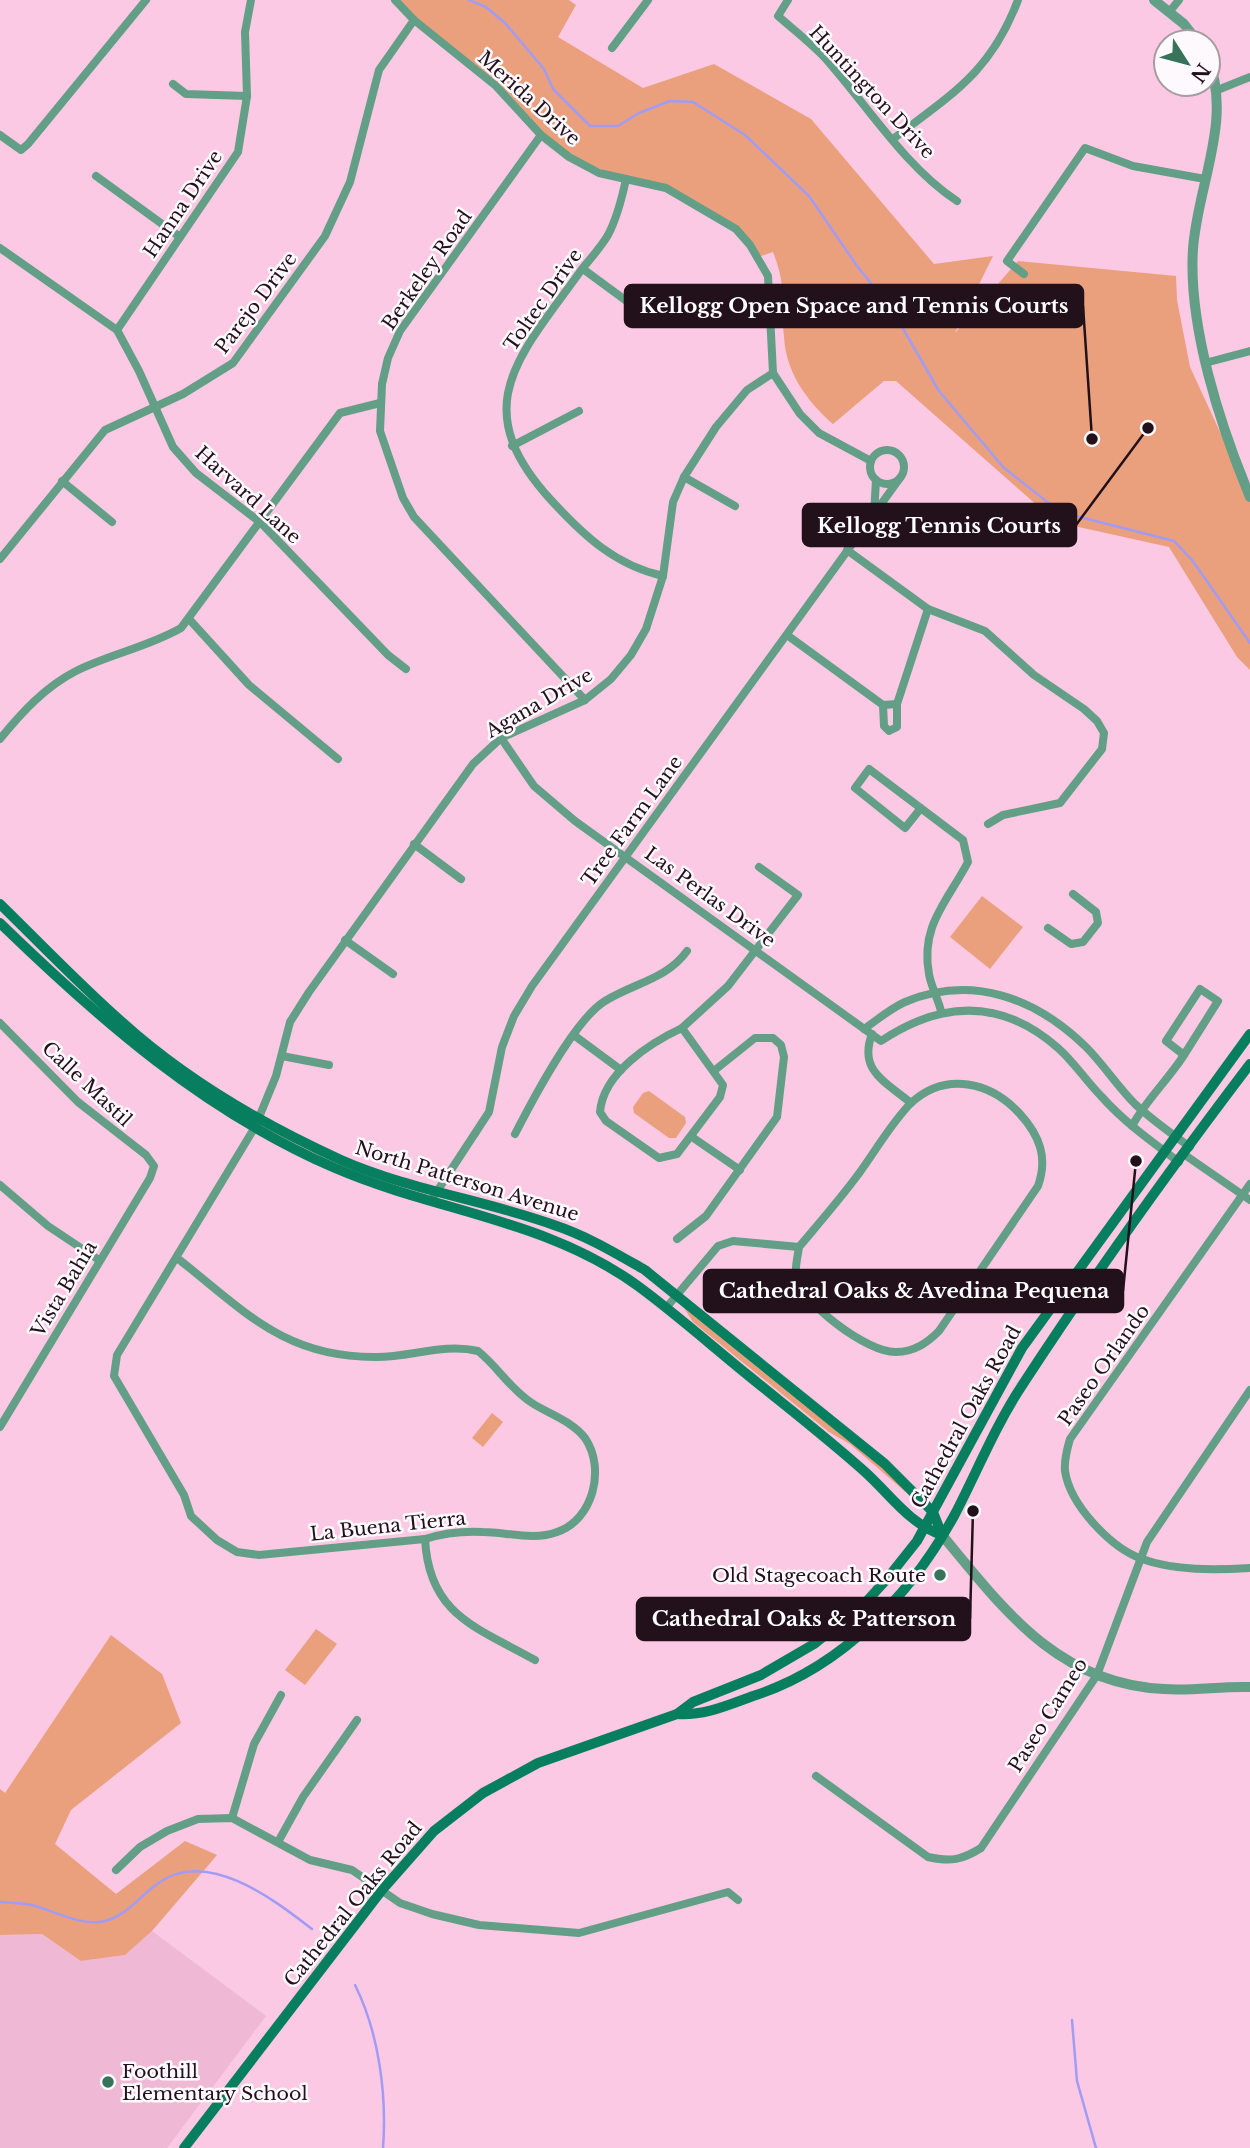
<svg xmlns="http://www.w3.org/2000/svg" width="1250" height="2148" viewBox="0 0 1250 2148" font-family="'Libre Baskerville',serif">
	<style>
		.built { fill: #efb8d4 }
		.green { fill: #eaa07d }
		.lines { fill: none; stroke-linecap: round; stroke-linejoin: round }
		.stream { stroke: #a29bf4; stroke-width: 2.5 }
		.minor { stroke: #639e86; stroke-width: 8 }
		.tertiary { stroke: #639e86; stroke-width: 10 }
		.secondary { stroke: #077f5e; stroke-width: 10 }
		.poi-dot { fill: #37725b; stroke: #fef9fc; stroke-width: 2.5 }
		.labels { text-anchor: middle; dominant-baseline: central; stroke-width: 5; stroke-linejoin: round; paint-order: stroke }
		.street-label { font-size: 19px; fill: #22111b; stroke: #fef9fc }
		.poi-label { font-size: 19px; fill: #22111b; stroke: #fef9fc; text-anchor: end }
		.leader { fill: none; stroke: #22111b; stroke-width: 2.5 }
		.callout-dot { fill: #22111b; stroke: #fef9fc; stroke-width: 2.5 }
		.callout { fill: #22111b; stroke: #22111b; stroke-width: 2.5 }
		.callout-label { font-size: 21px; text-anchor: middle; font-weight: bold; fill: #fff }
	</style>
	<rect width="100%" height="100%" fill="#fbc9e3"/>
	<polygon class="built" points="152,1931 266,2016 167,2148 0,2148 0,1935 42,1934 82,1961 125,1955"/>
	<g class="green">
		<path d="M399 0H569L576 5 558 37 643 88 714 64 811 119 934 264 993 256 955 333 1018 261 1176 276 1177 300 1190 367 1250 497V670L1237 657 1169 547 1056 522 896 381H884L833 424C807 401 786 373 784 337 781 300 787 288 773 252L758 257 736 229 666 188 626 179 569 157 517 106 414 20Z"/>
		<polygon points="982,896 1023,927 990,969 950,937"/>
		<polygon points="649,1091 685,1117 686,1123 676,1138 669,1138 634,1113 633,1107 643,1093"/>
		<polygon points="684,1308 891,1475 917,1502 850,1444 829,1432 693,1322"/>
		<polygon points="492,1413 503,1422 483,1447 472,1438"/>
		<polygon points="316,1629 337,1644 305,1685 285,1670"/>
		<polygon points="111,1635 162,1674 181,1723 71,1810 55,1844 116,1894 185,1841 217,1855 152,1931 125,1955 81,1961 42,1934 0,1935 0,1789 5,1793"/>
	</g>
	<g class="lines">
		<g class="stream">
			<polyline points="469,0 486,7 506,24 544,69 553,89 590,126 618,126 639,113 670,101 693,102 745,135 809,196 857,266 891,308 939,391 1003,467 1060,512 1174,541 1192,560 1250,643"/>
			<path d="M0 1902C11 1903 22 1903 32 1905 54 1911 83 1927 105 1921 126 1916 140 1896 157 1884 206 1847 273 1899 312 1929"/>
			<path d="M355 1985C379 2033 387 2095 383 2148"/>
			<polyline points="1072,2020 1077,2081 1096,2148"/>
		</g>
		<g class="minor">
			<polyline points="395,0 414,20 496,86 541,135 569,157 599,173 666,188 736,229 750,245 768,276 773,373 800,414 819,433 871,461"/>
			<path d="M788 0 778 16C794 30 811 43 826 59 866 104 906 168 957 201"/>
			<polyline points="1170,11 1179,0"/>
			<polyline points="612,48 648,0"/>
			<polyline points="173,84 186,94 247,96"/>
			<polyline points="1215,91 1250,77"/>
			<polyline points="0,135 21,150 28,144 146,0"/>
			<polyline points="541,135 400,331 388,358 382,384 380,431 403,498 414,517 585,700"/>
			<path d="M893 139C952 94 991 72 1018 0"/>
			<polyline points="96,176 180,237"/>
			<path d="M626 179C622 198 617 218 608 235 601 247 591 258 582 269 521 355 464 405 551 500 584 536 615 565 663 576"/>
			<polyline points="0,248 117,330 139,371 173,447 196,473 261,523 388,655 406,669"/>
			<polyline points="583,269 647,316"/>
			<polyline points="1024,274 1007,261 1085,148 1133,166 1205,179"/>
			<polyline points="117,330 238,152 247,96 245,32 251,0"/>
			<polyline points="1205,363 1250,351"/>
			<polyline points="512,446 579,411"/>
			<circle cx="887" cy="467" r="17"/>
			<polyline points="684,477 735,506"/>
			<polyline points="62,481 112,522"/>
			<polyline points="874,515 876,480"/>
			<polyline points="847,550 928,609 985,631 1034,675 1084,709 1097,721 1104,733 1102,749 1060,803 1003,815 988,824"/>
			<polyline points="0,559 105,430 183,394 233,363 325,236 350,182 379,70 414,20"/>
			<polyline points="189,619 249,685 338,759"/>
			<polyline points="787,635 883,705 897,704 928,609"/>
			<polyline points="883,705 884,726 889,731 897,727 897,704"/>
			<path d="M501 738 534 786 575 821 881 1041C941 1001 1001 998 1058 1048 1074 1062 1086 1081 1101 1096 1124 1122 1152 1142 1179 1162"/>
			<path d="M0 739C22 712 45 687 76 671 110 654 148 647 181 628L340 413 380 403"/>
			<path d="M921 808 905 828 855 788 869 769 963 840 968 862C947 902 920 926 929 974 931 986 938 999 941 1011"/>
			<polyline points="414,844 461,879"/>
			<polyline points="1048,928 1071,944 1083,942 1098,923 1096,912 1073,894"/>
			<polyline points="345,940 393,974"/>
			<polyline points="0,1023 78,1102 146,1155 154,1166 150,1178 0,1427"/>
			<path d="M682 1028 723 1085 720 1097 677 1154 659 1158 606 1121 600 1112C603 1073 650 1043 682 1028Z"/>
			<polyline points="682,1028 728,986 798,895 759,867"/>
			<path d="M864 1029C877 1020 891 1008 905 1002 972 974 1036 998 1086 1047 1104 1065 1117 1086 1135 1104 1152 1120 1172 1134 1190 1147"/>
			<path d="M872 1034C858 1071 886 1082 911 1103"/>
			<polyline points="575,1036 621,1070"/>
			<polyline points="282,1056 329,1065"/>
			<path d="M1132 1126C1146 1100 1168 1080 1184 1055L1166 1041 1200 989 1218 1001 1184 1055"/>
			<path d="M515 1134C532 1101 574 1020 605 1001 634 983 667 979 687 951"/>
			<polyline points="692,1137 740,1170"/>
			<polyline points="1185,1155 1250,1200"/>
			<path d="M1250 1184 1070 1439C1067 1449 1064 1460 1065 1471 1070 1505 1111 1548 1142 1559 1175 1571 1216 1570 1250 1568"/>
			<polyline points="0,1185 48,1226 99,1260"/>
			<polyline points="434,1196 489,1112 502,1047 514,1016 532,986 900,478"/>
			<polyline points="677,1239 706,1216 777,1117 784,1057 781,1045 773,1038 755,1038 715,1070"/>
			<path d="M177 1258C245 1311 284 1358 377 1357 411 1357 444 1343 478 1351 498 1367 510 1389 532 1403 549 1414 572 1421 585 1438 606 1469 593 1520 557 1532 534 1541 506 1532 483 1532 463 1531 444 1533 425 1539L259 1555 237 1552 217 1540 191 1516 184 1495 114 1376 117 1355 255 1127 276 1076 290 1022 309 992 473 764 501 738 585 700 611 679 631 655 646 629 663 576 673 502 684 477 716 427 747 390 773 373"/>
			<path d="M666 1308 718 1246 733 1241 799 1247C820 1222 841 1198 860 1172 876 1150 892 1122 911 1103 946 1071 991 1082 1020 1114 1040 1136 1048 1158 1038 1186L939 1331C927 1343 914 1352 896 1352 868 1353 800 1303 796 1274 795 1266 798 1255 799 1247"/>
			<path d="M425 1539C429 1615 476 1627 535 1660"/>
			<path d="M816 1776 928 1857C951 1862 962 1860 981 1848L1097 1675 1147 1542 1250 1390"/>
			<polyline points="232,1818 254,1744 281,1695"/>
			<polyline points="278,1842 303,1797 357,1720"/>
			<polyline points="116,1870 140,1847 167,1831 198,1819 232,1818 310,1860 352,1870 400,1903 432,1914 479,1925 579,1933 728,1892 738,1900"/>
		</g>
		<g class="tertiary">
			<polyline points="1154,0 1184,24 1198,42"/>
			<path d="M1208 59C1233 120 1197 187 1193 249 1188 326 1220 425 1250 497"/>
			<path d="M942 1535C1004 1610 1058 1684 1164 1689 1193 1691 1221 1686 1250 1687"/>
		</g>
		<g class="secondary">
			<path d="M0 904C40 943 80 985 122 1022 185 1079 264 1125 341 1160 409 1190 485 1200 554 1225 587 1236 615 1253 645 1270L885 1464 933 1512 942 1535"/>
			<path d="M0 923C101 1021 205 1112 335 1168 437 1212 546 1219 638 1286 676 1314 712 1346 749 1376 787 1407 827 1438 864 1471 889 1493 909 1524 942 1535"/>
			<path d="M677 1714C704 1716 728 1705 753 1696 841 1668 910 1596 954 1516 977 1472 995 1426 1023 1384 1094 1275 1171 1168 1250 1064"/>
			<polyline points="184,2148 382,1890 434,1831 483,1793 538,1763 677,1714 693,1702 761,1675 814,1644 866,1602 886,1580 917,1541 1022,1348 1250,1034"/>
		</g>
	</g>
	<g class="poi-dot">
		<circle cx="940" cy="1575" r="7"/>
		<circle cx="108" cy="2082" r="7"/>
	</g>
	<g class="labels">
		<g class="street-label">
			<text transform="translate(872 92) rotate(47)">Huntington Drive</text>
			<text transform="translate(529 98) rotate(42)">Merida Drive</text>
			<text transform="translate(183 204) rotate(-56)">Hanna Drive</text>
			<text transform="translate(427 270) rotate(-55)">Berkeley Road</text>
			<text transform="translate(543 300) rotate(-55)">Toltec Drive</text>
			<text transform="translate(256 303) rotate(-53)">Parejo Drive</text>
			<text transform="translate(248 495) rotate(42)">Harvard Lane</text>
			<text transform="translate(539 703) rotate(-30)">Agana Drive</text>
			<text transform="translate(632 821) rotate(-54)">Tree Farm Lane</text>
			<text transform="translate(710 897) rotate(36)">Las Perlas Drive</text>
			<text transform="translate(87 1084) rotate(43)">Calle Mastil</text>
			<text transform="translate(467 1181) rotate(17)">North Patterson Avenue</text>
			<text transform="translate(64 1289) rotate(-59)">Vista Bahia</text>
			<text transform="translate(1104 1365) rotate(-55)">Paseo Orlando</text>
			<text transform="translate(966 1417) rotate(-61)">Cathedral Oaks Road</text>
			<text transform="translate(388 1526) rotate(-6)">La Buena Tierra</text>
			<text transform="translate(1048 1715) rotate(-58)">Paseo Cameo</text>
			<text transform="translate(353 1904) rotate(-51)">Cathedral Oaks Road</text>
		</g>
		<g class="poi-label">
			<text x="926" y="1575">Old Stagecoach Route</text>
			<text x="122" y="2071" text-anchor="start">Foothill<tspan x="122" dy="22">Elementary School</tspan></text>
		</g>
	</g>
	<path class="leader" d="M1092 439L1083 306M1148 428L1076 525M1136 1161L1123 1291M973 1511L970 1619"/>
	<g class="callout-dot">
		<circle cx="1092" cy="439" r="7"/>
		<circle cx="1148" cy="428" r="7"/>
		<circle cx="1136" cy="1161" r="7"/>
		<circle cx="973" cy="1511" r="7"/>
	</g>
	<g class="callout">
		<rect x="625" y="285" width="458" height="42" rx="7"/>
		<rect x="803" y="504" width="273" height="42" rx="7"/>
		<rect x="704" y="1270" width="419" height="42" rx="7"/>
		<rect x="637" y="1598" width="333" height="42" rx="7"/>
	</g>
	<g class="callout-label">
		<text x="854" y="313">Kellogg Open Space and Tennis Courts</text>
		<text x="939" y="533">Kellogg Tennis Courts</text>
		<text x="914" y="1298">Cathedral Oaks &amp; Avedina Pequena</text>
		<text x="804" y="1626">Cathedral Oaks &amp; Patterson</text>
	</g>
	<g transform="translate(1187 63) rotate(126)"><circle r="33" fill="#fef9fc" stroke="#a69ca2" stroke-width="2"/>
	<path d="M0-5L12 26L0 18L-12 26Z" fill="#37725b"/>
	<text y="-10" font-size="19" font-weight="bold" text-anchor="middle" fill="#22111b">N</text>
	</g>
</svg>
